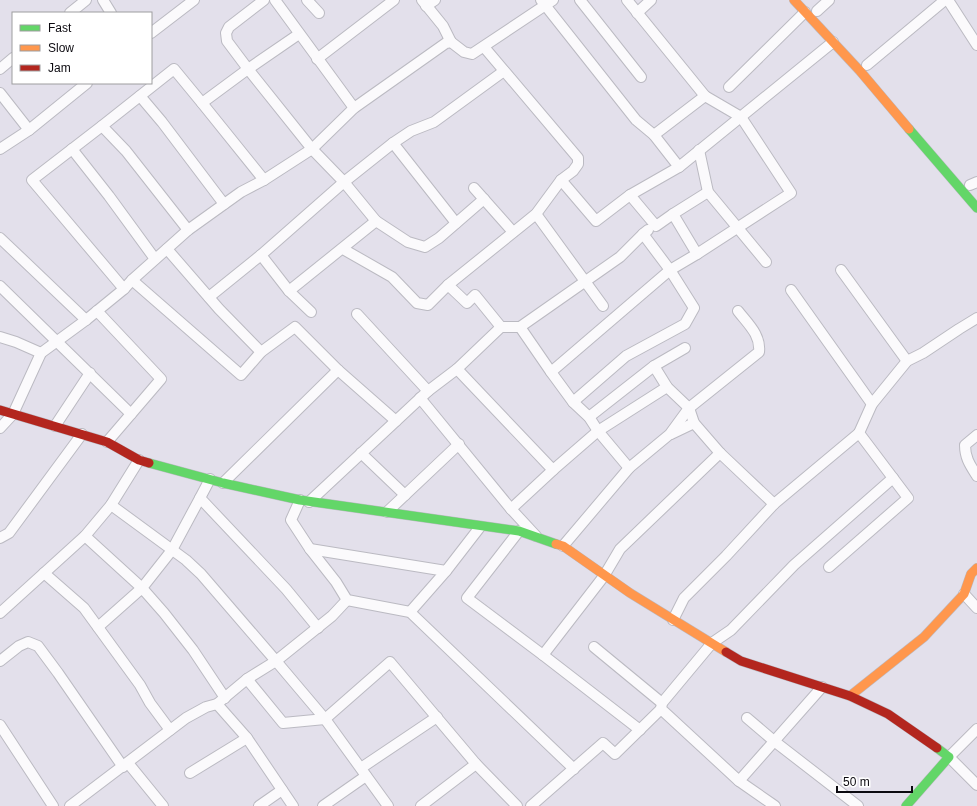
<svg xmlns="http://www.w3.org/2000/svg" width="977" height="806" viewBox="0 0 977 806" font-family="Arial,sans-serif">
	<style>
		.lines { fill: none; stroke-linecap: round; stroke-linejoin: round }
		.street-casing { stroke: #bbbac2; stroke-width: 12 }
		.fast-casing { stroke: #bbbac2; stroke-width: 10 }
		.slow-casing { stroke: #bbbac2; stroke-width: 10 }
		.jam-casing { stroke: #bbbac2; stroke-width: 10 }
		.street { stroke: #fbfafc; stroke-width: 10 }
		.fast { stroke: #63d668; stroke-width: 9 }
		.slow { stroke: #ff974d; stroke-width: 9 }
		.jam { stroke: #b3261e; stroke-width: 9 }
	</style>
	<rect width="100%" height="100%" fill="#e3e0eb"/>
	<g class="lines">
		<g class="street-casing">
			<g id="street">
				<polyline points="103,0 111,13"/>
				<polyline points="264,0 229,27 226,33 227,41 248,69 299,34"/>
				<polyline points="275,0 354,108"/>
				<polyline points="307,0 319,13"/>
				<polyline points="422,0 443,26 451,42"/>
				<polyline points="541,0 636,120 654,135"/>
				<polyline points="580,0 641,77"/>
				<polyline points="627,0 705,96 654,135 679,167"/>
				<polyline points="948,0 977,45"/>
				<polyline points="426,6 435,0"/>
				<polyline points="817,11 829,0"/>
				<polyline points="70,13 86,0"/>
				<polyline points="637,13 651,0"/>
				<polyline points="151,33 194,0"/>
				<polyline points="484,47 578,158 578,164 573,171 561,180 536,214 448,285 467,303 475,295 501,327 457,369 553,470 598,431 667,387"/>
				<polyline points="317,59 394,0"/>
				<polyline points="867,65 945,0"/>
				<polyline points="0,69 13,58"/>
				<polyline points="729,87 805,12"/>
				<polyline points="0,93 29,130"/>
				<polyline points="140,96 162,122 224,204"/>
				<polyline points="202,103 248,69 312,149 344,182 393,143 411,131 434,122 504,71"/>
				<polyline points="102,126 126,151 188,230"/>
				<polyline points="393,143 456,223"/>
				<polyline points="0,149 29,130 87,83"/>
				<polyline points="72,149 109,196 155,259"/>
				<polyline points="699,150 708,192 766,262"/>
				<polyline points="561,180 596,221 630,195 679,167 833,42"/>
				<polyline points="970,185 977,182"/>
				<polyline points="474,188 513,232"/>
				<polyline points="630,195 656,226 673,214 697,254 791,193 741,117 705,96"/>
				<polyline points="536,214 603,306"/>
				<polyline points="673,214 708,192"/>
				<polyline points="0,238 86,320"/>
				<polyline points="167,249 219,309 261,352"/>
				<polyline points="343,249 392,277 417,303 428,305 448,285"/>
				<polyline points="261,255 289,291 311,312"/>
				<polyline points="841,270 907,361"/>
				<polyline points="132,280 241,375 261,352 295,327 338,370 396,421"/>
				<polyline points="0,286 131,414"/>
				<polyline points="124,289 32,180 102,126 174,69 202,103 264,180"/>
				<polyline points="791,290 872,404"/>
				<polyline points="289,291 376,221"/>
				<polyline points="209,297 261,255 344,182 376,221 408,242 425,247 439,238 484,199"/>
				<polyline points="97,311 161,379 107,442"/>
				<polyline points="501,327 520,327 620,257 643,234 648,230"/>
				<polyline points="520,327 551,372"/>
				<polyline points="0,337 16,342 41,353"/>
				<polyline points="654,366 667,387 689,408 694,423 720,453 774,504 859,433 908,498 829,567"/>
				<polyline points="428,391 457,369"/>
				<polyline points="420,398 511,509 536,536"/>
				<polyline points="573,402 626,356 685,324 694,308 670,270 643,234"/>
				<polyline points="589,417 654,366 685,348"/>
				<polyline points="55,426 90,373"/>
				<polyline points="0,428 13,414 41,353 86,320 124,289 132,280 188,230 241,192 264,180 312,149 354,108 446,43 451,42 464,52 472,54 553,0"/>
				<polyline points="859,433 872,404 907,361 923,353 959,329 977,318"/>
				<polyline points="671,434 694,423"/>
				<path d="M977 435 965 445C965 458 970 465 977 476"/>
				<polyline points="361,453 405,495"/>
				<polyline points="629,468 598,431 589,417 573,402 551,372 670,270 697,254"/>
				<polyline points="210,479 200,498 286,589 318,628"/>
				<polyline points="223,483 338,370"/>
				<polyline points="300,500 291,520 310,549 336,582 347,600 410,612 574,769"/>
				<polyline points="309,502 428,391 357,314"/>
				<polyline points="111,505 186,560 201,574 276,661 332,616 347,600"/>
				<polyline points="511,509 553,470"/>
				<polyline points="387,512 459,444"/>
				<polyline points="519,531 467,598 543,655 640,730"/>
				<polyline points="85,536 142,588 172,550 200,498"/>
				<polyline points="0,538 9,533 82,434"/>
				<path d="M563 546 629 468 670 434 689 408 759 352C761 335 748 324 738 311"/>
				<polyline points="310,549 446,571 480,527"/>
				<polyline points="44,573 84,608 140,685 150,703 170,730"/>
				<polyline points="964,594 977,608"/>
				<polyline points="410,612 446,571"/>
				<polyline points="0,613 85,536 111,505 139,460"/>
				<polyline points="673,620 684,598 726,556 774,504"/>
				<polyline points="98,627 142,588 164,613 193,650 225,698"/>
				<polyline points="594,647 662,703"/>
				<polyline points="543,655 604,576 620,549 720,453"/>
				<polyline points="0,661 19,646 28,642 38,646 58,673 123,767"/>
				<polyline points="247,679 276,661 325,719 388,806"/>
				<polyline points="822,687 739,781 661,709 662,703 712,643 731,630 794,565 893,478"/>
				<polyline points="217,704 247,738"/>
				<polyline points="747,718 774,741 858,806"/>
				<polyline points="0,725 53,806"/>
				<polyline points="977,729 949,757 977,785"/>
				<polyline points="128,763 163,806"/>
				<polyline points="361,768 437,717"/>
				<polyline points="190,773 247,738 293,806"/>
				<polyline points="739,781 775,806"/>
				<polyline points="70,806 186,718 206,707 217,704 247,679 283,723 325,719 390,662 476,764 517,806"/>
				<polyline points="259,806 282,790"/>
				<polyline points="323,806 366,776"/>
				<polyline points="421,806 476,764"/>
				<polyline points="531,806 603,743 615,754 661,709"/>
			</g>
		</g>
		<g class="fast-casing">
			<g id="fast">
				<polyline points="909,129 977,208"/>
				<polyline points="149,463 223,483 300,500 519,531 556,544"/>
				<polyline points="906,806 949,757 937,748"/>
			</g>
		</g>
		<g class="slow-casing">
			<g id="slow">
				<polyline points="794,0 860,71 909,129"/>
				<polyline points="556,544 563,546 630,593 726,652"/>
				<polyline points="850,696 924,637 964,594 971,574 977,568"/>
			</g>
		</g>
		<g class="jam-casing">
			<g id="jam">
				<polyline points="0,410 107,442 139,460 149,463"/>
				<polyline points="726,652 741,661 850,696 888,714 937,748"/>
			</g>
		</g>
		<use href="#street" class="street"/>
		<use href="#fast" class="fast"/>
		<use href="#slow" class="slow"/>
		<use href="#jam" class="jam"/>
	</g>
	<rect x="12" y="12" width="140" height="72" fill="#ffffff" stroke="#9e9d9f"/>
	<rect x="20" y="25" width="20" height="6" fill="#63d668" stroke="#9e9d9f"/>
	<text x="48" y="32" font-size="12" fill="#0c0a10">Fast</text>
	<rect x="20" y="45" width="20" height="6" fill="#ff974d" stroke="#9e9d9f"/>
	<text x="48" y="52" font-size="12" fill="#0c0a10">Slow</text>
	<rect x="20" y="65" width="20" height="6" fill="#b3261e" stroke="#9e9d9f"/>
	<text x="48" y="72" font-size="12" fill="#0c0a10">Jam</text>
	<path d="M837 786v6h75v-6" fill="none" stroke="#0c0a10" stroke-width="2"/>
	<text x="843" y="786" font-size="12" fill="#0c0a10" stroke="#ffffff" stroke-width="3" paint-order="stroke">50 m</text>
</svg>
